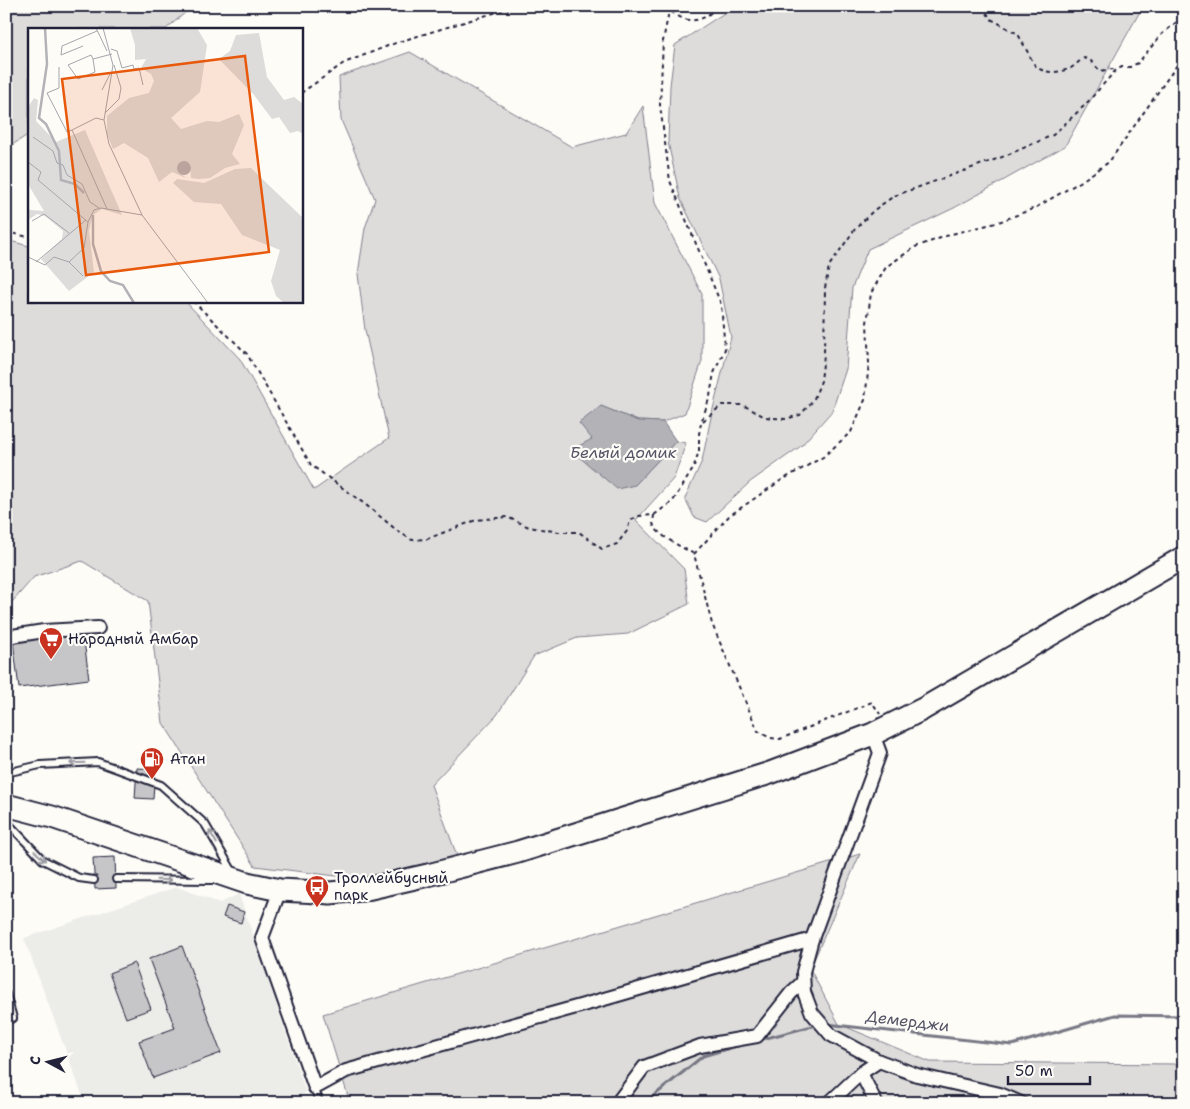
<svg xmlns="http://www.w3.org/2000/svg" width="1190" height="1109" viewBox="0 0 1190 1109" font-family="'Shantell Sans',sans-serif">
	<style>
		.built { fill: #ecece9 }
		.green { fill: #dddcdb; stroke: #807f8b }
		.water { fill: #b2b2b7; stroke: #787885 }
		.lines { fill: none; stroke-linecap: round; stroke-linejoin: round }
		.stream { stroke: #787885; stroke-width: 3 }
		.building { fill: #c6c6c8; stroke: #22223b }
		.service-casing { stroke: #22223b; stroke-width: 10 }
		.minor-casing { stroke: #22223b; stroke-width: 16 }
		.trunk-casing { stroke: #22223b; stroke-width: 25 }
		.path { stroke: #22223b; stroke-width: 2; stroke-dasharray: 4 4; stroke-linecap: butt }
		.service { stroke: #fdfcf7; stroke-width: 6 }
		.minor { stroke: #fdfcf7; stroke-width: 12 }
		.trunk { stroke: #fdfcf7; stroke-width: 21 }
		.oneway { stroke: #9a9aa2 }
		.labels { text-anchor: middle; dominant-baseline: central; stroke-width: 4.5; stroke-linejoin: round; paint-order: stroke }
		.poi-label { font-size: 15px; fill: #22223b; stroke: #fdfcf7; text-anchor: start }
		.water-label { font-size: 16px; font-style: italic; fill: #545466; stroke: #fdfcf7 }
		.inset-river { fill: none; stroke: #b2b2b7; stroke-width: 2.5 }
		.inset-road { fill: none; stroke: #a5a5ac; stroke-width: 1 }
		.view { fill: #e8590c; fill-opacity: 0.15; stroke: #e8590c; stroke-width: 2.5 }
		.inset-edge { fill: none; stroke: #22223b; stroke-width: 2.5 }
	</style>
	<rect width="100%" height="100%" fill="#fdfcf7"/>
	<filter id="ink" filterUnits="userSpaceOnUse"><feTurbulence type="fractalNoise" baseFrequency=".02" numOctaves="2"/><feDisplacementMap in="SourceGraphic" scale="10" xChannelSelector="R" yChannelSelector="G"/><feConvolveMatrix kernelMatrix="1 2 1 2 8 2 1 2 1" color-interpolation-filters="sRGB"/></filter>
	<g filter="url(#ink)">
		<polygon class="built" points="177,887 220,903 239,894 306,1093 279,1103 85,1103 24,938"/>
		<g class="green">
			<polygon points="6,6 193,6 166,29 29,29 29,134 6,149"/>
			<polygon points="735,6 1143,6 1065,146 954,208 868,249 852,288 846,369 832,411 801,446 750,482 707,522 694,517 685,498 702,461 711,417 731,337 719,279 680,198 668,142 670,86 675,45"/>
			<polygon points="410,52 572,147 626,133 643,106 655,203 702,294 702,361 685,413 663,422 638,421 601,406 635,485 676,441 686,443 674,478 636,520 684,569 689,604 628,634 577,638 534,656 497,715 431,785 457,856 361,879 255,866 163,723 148,601 82,561 34,577 6,609 6,240 29,246 29,301 185,301 240,359 314,490 389,438 365,330 358,274 365,228 375,199 341,120 339,77"/>
			<polygon points="860,854 810,969 839,1024 930,1062 1180,1064 1184,1078 1184,1103 350,1103 323,1014"/>
		</g>
		<polygon class="water" points="601,406 638,421 663,422 676,441 635,485 617,489 571,450 592,439 579,423"/>
		<g class="lines">
			<g class="stream">
				<polyline points="827,1024 1012,1045 1115,1015 1184,1016"/>
				<polyline points="759,1040 816,1025"/>
				<polyline points="645,1103 703,1056 744,1044"/>
			</g>
		</g>
		<g class="building">
			<polygon points="83,632 89,679 19,688 13,641"/>
			<polygon points="137,768 155,769 153,799 135,798"/>
			<polygon points="115,857 116,888 95,889 93,858"/>
			<polygon points="227,906 244,912 241,923 223,917"/>
			<polygon points="182,946 221,1053 153,1078 139,1041 175,1028 149,959"/>
			<polygon points="134,963 151,1009 126,1018 109,973"/>
		</g>
		<g class="lines">
			<g class="service-casing">
				<g id="service">
					<polyline points="6,773 40,765 98,762 161,785 205,824 233,872"/>
					<polyline points="6,821 43,860 79,878 94,880"/>
					<polyline points="116,879 212,880"/>
					<polyline points="6,994 13,1018 6,1021"/>
					<polyline points="315,1088 319,1103"/>
				</g>
			</g>
			<g class="minor-casing">
				<g id="minor">
					<polyline points="6,637 44,631 98,628"/>
					<polyline points="873,734 880,753 812,939 803,972 804,992 812,1013 831,1035 879,1061 917,1075 1000,1094 1021,1103"/>
					<polyline points="280,890 262,938 315,1088 346,1071 580,1006 812,939"/>
					<polyline points="861,1073 876,1103"/>
					<polyline points="617,1103 644,1067 700,1046 757,1036 791,993 803,982"/>
					<polyline points="829,1103 861,1073 879,1061"/>
				</g>
			</g>
			<g class="trunk-casing">
				<polyline id="trunk" points="6,805 52,817 247,883 280,890 318,892 330,893 362,890 428,875 518,852 770,773 873,734 923,709 1184,557"/>
			</g>
			<g class="path">
				<path d="M666 6C669 12 673 13 678 16 693 25 707 19 717 6"/>
				<path d="M982 6 991 19 1018 34 1034 64C1042 75 1060 73 1071 68 1076 65 1079 61 1084 58L1090 60 1100 71 1112 69 1116 70"/>
				<polyline points="301,93 344,63 398,42 517,6"/>
				<polyline points="6,232 29,237"/>
				<polyline points="193,301 247,354 311,465 366,505 399,532 412,540 427,539 476,520 507,517 529,527 559,532 579,532 602,549 617,544 627,531 630,521 638,516 654,515 673,501 693,469 699,451 699,434 701,423 710,396 714,373 725,349 721,304 670,181 660,105 663,41 669,11"/>
				<polyline points="703,421 722,405 743,405 765,417 785,419 800,415 813,401 821,381 824,355 825,288 829,266 855,229 874,210 894,196 1005,156 1053,135 1085,105 1116,70 1122,67 1130,67 1138,63 1162,34 1184,16"/>
				<path d="M654 515C654 517 653 520 653 523 655 535 684 548 694 554L712 624 758 731 770 738 780 739 872 702 880 714"/>
				<polyline points="694,554 729,516 780,481 823,457 851,432 865,400 869,363 867,323 871,293 886,267 915,247 952,234 996,223 1035,208 1080,182 1109,162 1177,65 1184,48"/>
			</g>
			<use href="#service" class="service"/>
			<use href="#minor" class="minor"/>
			<use href="#trunk" class="trunk"/>
		</g>
		<defs><path id="oneway-shaft" d="M-6 0H5M1.5-3L5.5 0L1.5 3" fill="none" stroke-width="1.6" stroke-linecap="round" stroke-linejoin="round" transform="scale(1.25)"/></defs>
		<g class="oneway">
			<use href="#oneway-shaft" transform="translate(77 763) rotate(178)"/>
			<use href="#oneway-shaft" transform="translate(213 837) rotate(-120)"/>
			<use href="#oneway-shaft" transform="translate(40 856) rotate(42)"/>
			<use href="#oneway-shaft" transform="translate(164 880) rotate(1)"/>
		</g>
	</g>
	<defs>
		<g id="supermarket-pin" transform="scale(1.25)"><path d="M0 17L-7.5 6A9.5 9.5 0 1 1 7.5 6Z" fill="#c8321e" stroke="#fdfcf7"/><path d="M-6-5.5h2.5l.6 2H6L4.5 2H-2.5L-4.4-4H-6ZM-1.5 3.2a1.3 1.3 0 1 0 .1 0ZM3 3.2a1.3 1.3 0 1 0 .1 0Z" fill="#fff"/></g>
		<g id="fuel-pin" transform="scale(1.25)"><path d="M0 17L-7.5 6A9.5 9.5 0 1 1 7.5 6Z" fill="#c8321e" stroke="#fdfcf7"/><path d="M-5.5-6h7V0h2V4h1.3V-2.5L3-4.5l.8-.8L6-3V5H2.5V1h-1V6h-7ZM-4.2-4.7v3.2H.2V-4.7Z" fill="#fff"/></g>
		<g id="bus-pin" transform="scale(1.25)"><path d="M0 17L-7.5 6A9.5 9.5 0 1 1 7.5 6Z" fill="#c8321e" stroke="#fdfcf7"/><path d="M-5-6H5V4H4V6H2V4H-2V6H-4V4H-5ZM-3.5-4V0h7V-4ZM-3.5 1.2v1.5H-2V1.2ZM2 1.2v1.5H3.5V1.2Z" fill="#fff"/></g>
	</defs>
	<g fill-rule="evenodd">
		<use href="#supermarket-pin" x="51" y="639"/>
		<use href="#fuel-pin" x="152" y="759"/>
		<use href="#bus-pin" x="317" y="887"/>
	</g>
	<g class="labels">
		<g class="poi-label">
			<text x="68" y="639">Народный Амбар</text>
			<text x="170" y="759">Атан</text>
			<text x="334" y="878">Троллейбусный<tspan x="334" dy="17">парк</tspan></text>
		</g>
		<g class="water-label">
			<text x="623" y="452">Белый домик</text>
			<text transform="translate(908 1021) rotate(7)">Демерджи</text>
		</g>
	</g>
	<g transform="translate(28 28)">
		<rect width="275" height="275" fill="#fdfcf7"/>
		<path d="M102 0H169L179 17 172 64 143 90 153 101 179 93 191 94 211 86 216 97 204 126 212 136 197 140 182 150 171 151 163 150 162 135 150 143 158 150 144 144 131 154 120 130 96 115 85 121 79 106V88L101 70 121 65 126 53 123 46 113 40 118 31 107 32V17ZM231 5 239 49 256 72 266 69 275 76V106L270 103 262 105 251 89 244 91 226 67 191 31 202 23 208 7ZM6 70 10 72 8 93 28 114 57 102 94 187 74 181 65 187 61 203 66 244 41 263 13 231 34 211 35 203 17 188 9 186 0 192V179L2 182 16 183 0 156V79ZM223 140 275 190V275H256L248 268 243 253 252 222 214 207 193 176 166 174 145 155 149 151 176 155 207 141Z" fill="#dddcdb"/>
		<path d="M149 140a7 7 0 1 1 14 0a7 7 0 1 1-14 0Z" fill="#b2b2b7"/>
		<path class="inset-river" d="M17 0 19 36 11 90 18 96 31 123 33 152 47 156 56 165M65 187V216L73 243 82 253 95 257 106 275"/>
		<path class="inset-road" d="M68 0 79 23M75 0 85 37 76 92 81 116 114 187 180 275M55 18 33 27 34 18 69 3M83 21 89 23 94 40 105 37 106 41 111 40 115 57M65 31 67 44 50 51 40 37 63 27 65 31 84 26M31 39V60L19 65 39 104 44 102M74 62 83 44M77 85 91 71 93 60 86 37M76 92 68 90 44 102 79 181M5 109 25 123 29 135 35 137 39 147 54 156 62 174 71 180M0 134 13 144 10 152 60 194M4 193 16 186 41 205M0 229 17 237 26 229 41 234 55 248M8 234 58 192M41 234 56 220 60 194 66 182 73 180 114 187"/>
		<path class="view" d="M217 28 241 224 58 247 34 51Z"/>
		<rect width="275" height="275" class="inset-edge"/>
	</g>
	<rect width="1190" height="1109" fill="none" stroke="#fdfcf7" stroke-width="25"/>
	<rect x="12" y="12" width="1165" height="1084" fill="none" stroke="#22223b" stroke-width="2" filter="url(#ink)"/>
	<g transform="translate(48 1062) rotate(277)" stroke="#fdfcf7" stroke-width="4" paint-order="stroke">
	<path d="M0-4L9 19L0 12L-9 19Z" fill="#22223b"/>
	<text y="-8" font-size="14" font-weight="bold" text-anchor="middle" fill="#22223b">С</text>
	</g>
	<path d="M1008 1076v8h82v-8" fill="none" stroke="#22223b" stroke-width="2.5"/>
	<text x="1015" y="1076" font-size="15" fill="#22223b" stroke="#fdfcf7" stroke-width="4" paint-order="stroke">50 m</text>
</svg>
